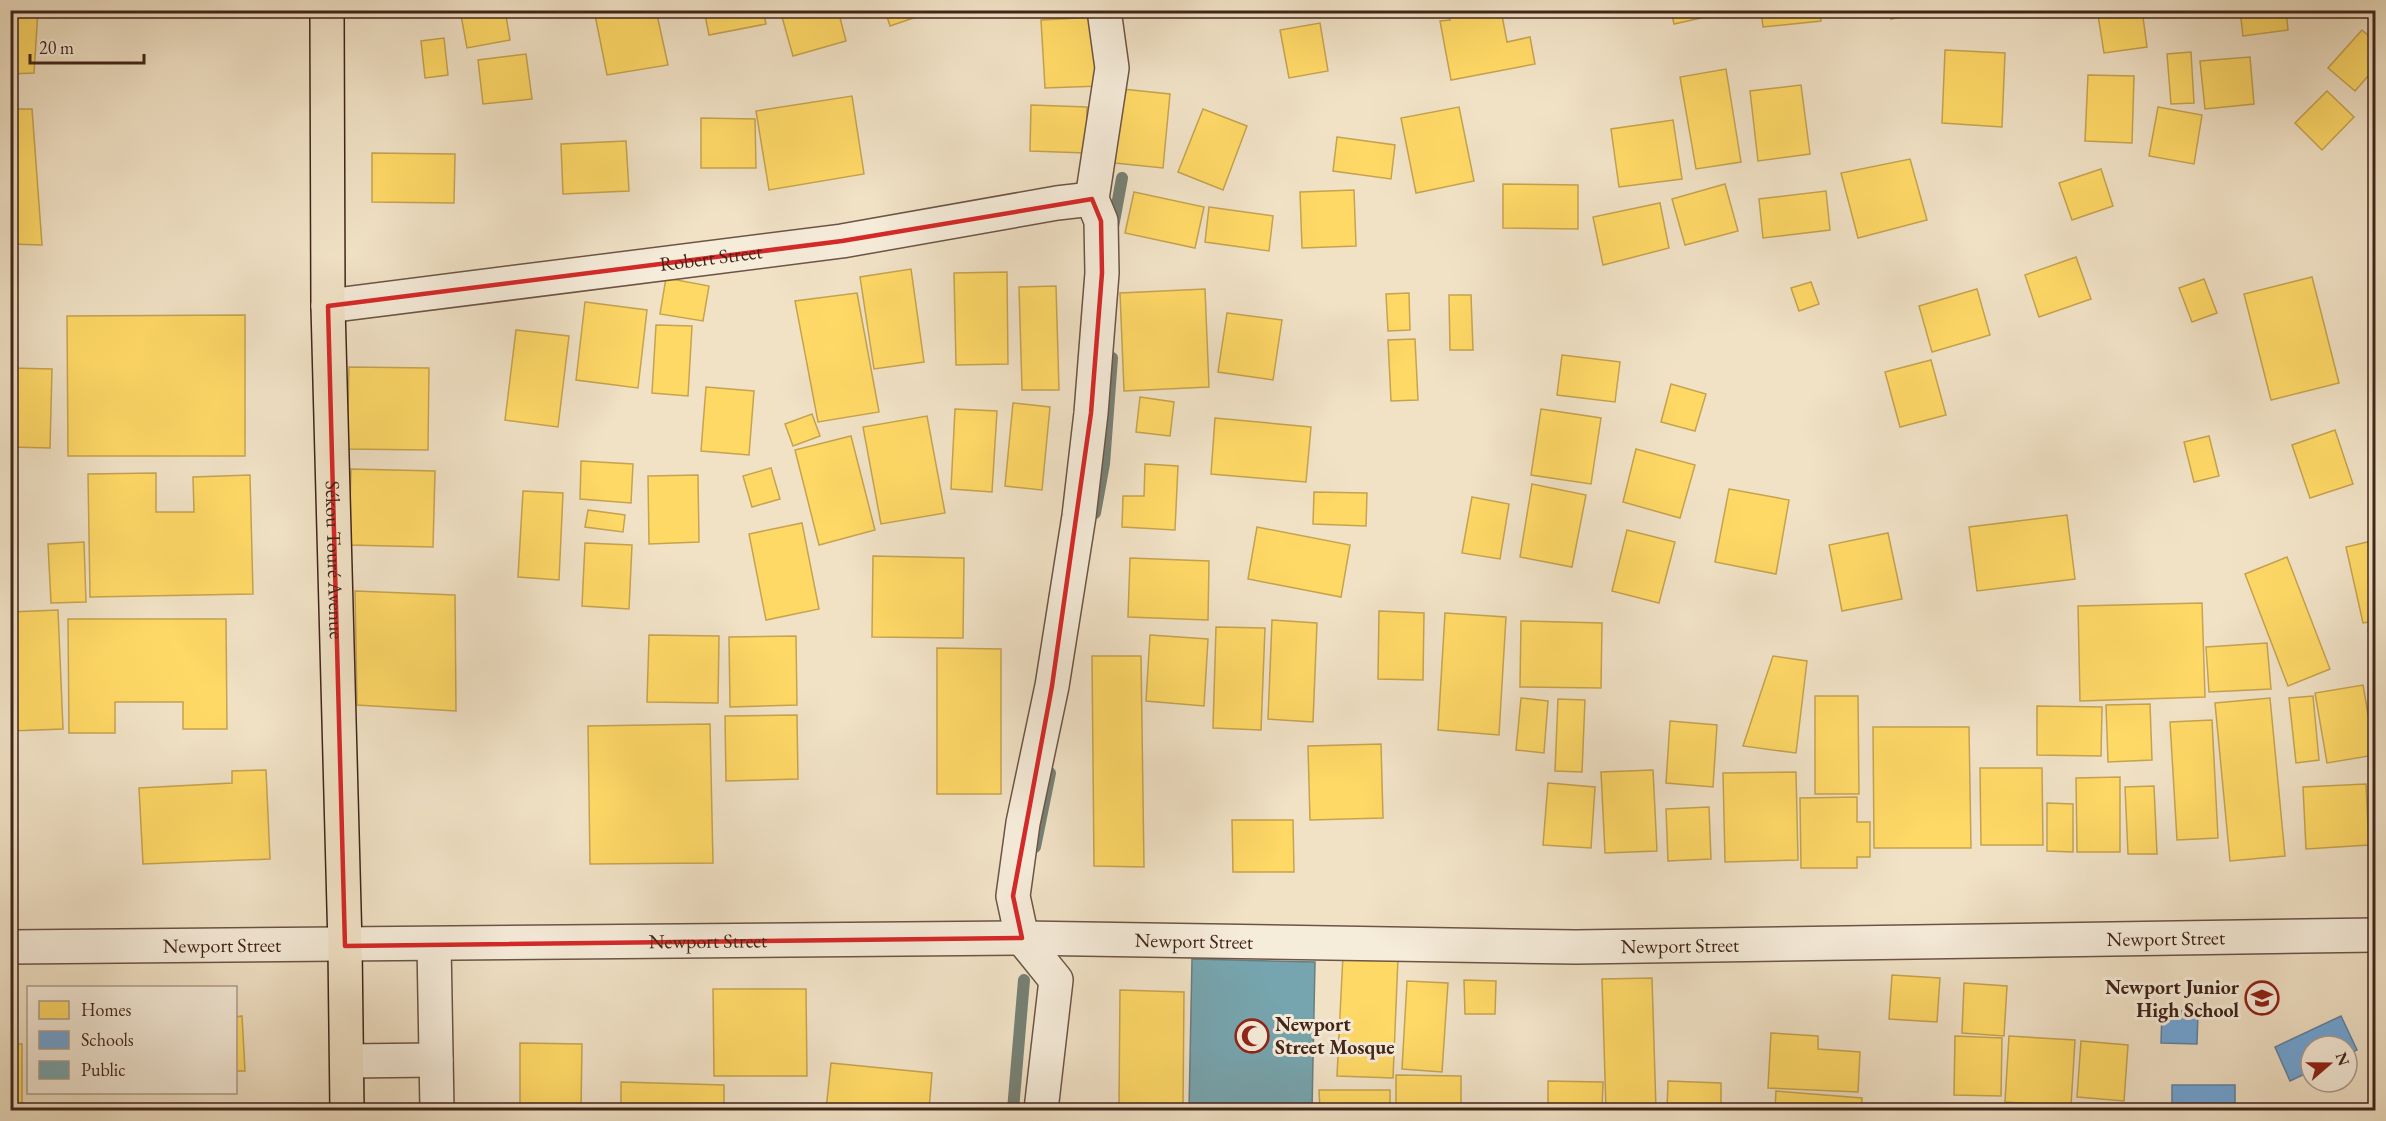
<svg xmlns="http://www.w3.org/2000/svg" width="2386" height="1121" viewBox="0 0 2386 1121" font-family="'EB Garamond',serif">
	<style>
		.homes { fill: #ffd966; stroke: #c6a34f; stroke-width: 1.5 }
		.schools { fill: #6fa8dc; stroke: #6181a2; stroke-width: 1.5 }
		.public { fill: #76a5af; stroke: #667f82; stroke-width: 1.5 }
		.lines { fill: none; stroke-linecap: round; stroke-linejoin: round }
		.stream { stroke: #778175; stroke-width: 12 }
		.minor-casing { stroke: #6d5445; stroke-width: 36 }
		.major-casing { stroke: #41251a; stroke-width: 36 }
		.minor { stroke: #f6ecda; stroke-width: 33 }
		.major { stroke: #f1e2c6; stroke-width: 33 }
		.marked { fill: none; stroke: #d62828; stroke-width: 4.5; stroke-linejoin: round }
		.labels { text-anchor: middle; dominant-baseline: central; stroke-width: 6; stroke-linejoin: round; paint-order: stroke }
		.street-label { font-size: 20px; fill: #41251a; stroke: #f6ecda }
		.poi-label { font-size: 20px; font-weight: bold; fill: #41251a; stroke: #f6ecda; text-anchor: end }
	</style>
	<rect width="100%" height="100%" fill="#f1e2c6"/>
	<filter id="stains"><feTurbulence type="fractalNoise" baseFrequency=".00333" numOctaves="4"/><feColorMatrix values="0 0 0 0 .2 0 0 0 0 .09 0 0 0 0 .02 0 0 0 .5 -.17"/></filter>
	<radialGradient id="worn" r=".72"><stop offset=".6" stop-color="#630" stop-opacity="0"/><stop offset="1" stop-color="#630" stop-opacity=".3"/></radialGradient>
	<g class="homes">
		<polygon points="10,10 38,10 34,73 10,74"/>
		<polygon points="460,10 505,10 510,40 467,48"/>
		<polygon points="594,10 656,10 668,65 607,75"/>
		<polygon points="704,10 763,10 766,24 709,35"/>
		<polygon points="780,10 838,10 846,41 793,56"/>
		<polygon points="885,10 933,10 934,11 890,26"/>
		<polygon points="1448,10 1501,10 1507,42 1530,37 1535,64 1451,80 1440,21 1450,20"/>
		<polygon points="1671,10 1737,10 1674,24"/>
		<polygon points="1761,10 1820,10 1821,21 1763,27"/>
		<polygon points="1889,10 1915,10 1916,14 1891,19"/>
		<polygon points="2133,10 2142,10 2147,47 2104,53 2098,15"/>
		<polygon points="2240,10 2286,10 2288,30 2243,36"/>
		<polygon points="1096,17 1100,86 1045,88 1041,20"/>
		<polygon points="1320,23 1328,71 1289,78 1280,30"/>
		<polygon points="2362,30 2376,42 2376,67 2355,91 2328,68"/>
		<polygon points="444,38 448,75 425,78 421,41"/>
		<polygon points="1945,50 2005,53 2002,127 1942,123"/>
		<polygon points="2191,52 2194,103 2171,104 2167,54"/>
		<polygon points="526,54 532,99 483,104 478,60"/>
		<polygon points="2250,57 2254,104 2205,109 2200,61"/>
		<polygon points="1726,69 1741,162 1696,169 1680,77"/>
		<polygon points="2088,75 2134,76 2132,143 2085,141"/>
		<polygon points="1801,85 1810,154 1758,161 1750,91"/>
		<polygon points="1122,89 1170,94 1163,168 1115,163"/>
		<polygon points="2327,91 2354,117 2322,150 2295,123"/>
		<polygon points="852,96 864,174 769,190 756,111"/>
		<polygon points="1031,105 1087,107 1086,153 1030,151"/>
		<polygon points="1459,107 1474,181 1416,193 1401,118"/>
		<polygon points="2158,107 2202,115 2194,164 2149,156"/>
		<polygon points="10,109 32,109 42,245 10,244"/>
		<polygon points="1203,109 1247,126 1223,190 1178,172"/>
		<polygon points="701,118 755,119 756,168 701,168"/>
		<polygon points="1673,120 1682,179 1619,187 1611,129"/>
		<polygon points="1337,137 1395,145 1391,179 1333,171"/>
		<polygon points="626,141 629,191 563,194 561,144"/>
		<polygon points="372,153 455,154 454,203 372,202"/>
		<polygon points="1910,159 1927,220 1858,238 1841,173"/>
		<polygon points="2101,169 2113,206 2072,220 2059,183"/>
		<polygon points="1503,184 1578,185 1578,229 1503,228"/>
		<polygon points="1725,184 1738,231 1685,245 1672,199"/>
		<polygon points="1354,190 1356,246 1302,248 1300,192"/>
		<polygon points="1826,191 1830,230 1763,238 1759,199"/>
		<polygon points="1134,192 1204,207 1195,248 1125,233"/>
		<polygon points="1660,203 1669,248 1603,265 1593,217"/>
		<polygon points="1209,207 1273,216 1269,251 1205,242"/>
		<polygon points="2076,257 2091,299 2039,317 2025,275"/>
		<polygon points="911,269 924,362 874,369 860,277"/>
		<polygon points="1007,272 1008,364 956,365 954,273"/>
		<polygon points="2312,277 2339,383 2271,400 2244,294"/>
		<polygon points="666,278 709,286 703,321 660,314"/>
		<polygon points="2204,279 2217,313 2192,322 2179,288"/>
		<polygon points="1811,282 1819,304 1799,311 1791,288"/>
		<polygon points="1056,286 1059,390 1022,390 1019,287"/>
		<polygon points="1205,289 1209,387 1124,391 1120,293"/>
		<polygon points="1977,289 1990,335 1932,352 1919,306"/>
		<polygon points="857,293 879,412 818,422 795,301"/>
		<polygon points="1409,293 1410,330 1388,331 1386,294"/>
		<polygon points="1449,295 1471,295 1473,350 1450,350"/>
		<polygon points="585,302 647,310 638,388 576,380"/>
		<polygon points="1227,313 1282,320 1273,380 1218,372"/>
		<polygon points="245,315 245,456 68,456 67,316"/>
		<polygon points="656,325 692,326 688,396 652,393"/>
		<polygon points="516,330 569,336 558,427 505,420"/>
		<polygon points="1415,339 1418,400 1391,401 1388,340"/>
		<polygon points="1562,355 1620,362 1615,402 1557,395"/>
		<polygon points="1931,360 1946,415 1900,427 1885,372"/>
		<polygon points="349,367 429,368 428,450 347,449"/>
		<polygon points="10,368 52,369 50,448 10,447"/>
		<polygon points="1671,384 1706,394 1695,431 1661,422"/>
		<polygon points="706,387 754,391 749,455 701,451"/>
		<polygon points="1140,397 1174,402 1170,436 1136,432"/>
		<polygon points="1013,403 1050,407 1042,490 1005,486"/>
		<polygon points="955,409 997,411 992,492 951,489"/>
		<polygon points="1541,409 1601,418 1591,484 1531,475"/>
		<polygon points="812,414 820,436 793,446 785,424"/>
		<polygon points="927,416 945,513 881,524 863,427"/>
		<polygon points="1215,418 1311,427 1306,482 1211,474"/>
		<polygon points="2335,430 2353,484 2310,498 2292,445"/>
		<polygon points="851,436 875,530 819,545 795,450"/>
		<polygon points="2209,436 2219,476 2194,482 2184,442"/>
		<polygon points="1636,449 1695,465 1680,518 1623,502"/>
		<polygon points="581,461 633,464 631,503 580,499"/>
		<polygon points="1145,464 1178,466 1175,530 1122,527 1123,496 1144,496"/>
		<polygon points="771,468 780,499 752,507 743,476"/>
		<polygon points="351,469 435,471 433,547 349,545"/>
		<polygon points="156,473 156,512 194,512 193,477 250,475 253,594 90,597 88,474"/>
		<polygon points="698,475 699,542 649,544 648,476"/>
		<polygon points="1532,484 1586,495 1572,567 1520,557"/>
		<polygon points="1729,489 1789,500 1776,574 1715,562"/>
		<polygon points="523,491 563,493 559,580 518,577"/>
		<polygon points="1314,492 1367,493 1366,526 1313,524"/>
		<polygon points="1472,497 1509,504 1500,559 1462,553"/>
		<polygon points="588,510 625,515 623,532 585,527"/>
		<polygon points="2067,515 2075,579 1977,591 1969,527"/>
		<polygon points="802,523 819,609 766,620 749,534"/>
		<polygon points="1257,527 1350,545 1341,597 1248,579"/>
		<polygon points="1627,530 1675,542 1659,603 1612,591"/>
		<polygon points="1888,533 1902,599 1842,611 1829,545"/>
		<polygon points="2376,540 2376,621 2363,623 2346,547"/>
		<polygon points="84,542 86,602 51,603 48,544"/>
		<polygon points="585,543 632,545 629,609 582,606"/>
		<polygon points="873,556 964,558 963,638 872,637"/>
		<polygon points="2287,557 2330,669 2288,686 2245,574"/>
		<polygon points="1130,558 1209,561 1208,620 1128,617"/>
		<polygon points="355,591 455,595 456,711 357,705"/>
		<polygon points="2202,603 2205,697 2080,701 2078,606"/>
		<polygon points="58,610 63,729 10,731 10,612"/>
		<polygon points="1379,611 1424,613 1423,680 1378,679"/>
		<polygon points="1445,613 1506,617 1499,735 1438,730"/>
		<polygon points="68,619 226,619 227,729 183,729 183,702 115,702 115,733 69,733"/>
		<polygon points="1272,620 1317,623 1313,722 1268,719"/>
		<polygon points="1521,621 1602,623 1601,688 1520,687"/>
		<polygon points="1216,627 1265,628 1261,730 1213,728"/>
		<polygon points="2376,629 2376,666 2368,630"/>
		<polygon points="649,635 719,636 718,703 647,702"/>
		<polygon points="1150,635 1208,639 1204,706 1146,701"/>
		<polygon points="796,636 797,705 730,707 729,637"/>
		<polygon points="2267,643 2271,689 2209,692 2206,647"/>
		<polygon points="937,648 1001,649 1001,794 937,794"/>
		<polygon points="1092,656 1141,656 1144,867 1094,866"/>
		<polygon points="1773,656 1807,661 1796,753 1743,746"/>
		<polygon points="2363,685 2375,755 2327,763 2315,693"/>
		<polygon points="1815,696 1858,696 1859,794 1815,794"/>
		<polygon points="2313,696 2319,760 2296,763 2289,698"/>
		<polygon points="1521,698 1548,701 1544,753 1516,750"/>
		<polygon points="2270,698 2285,856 2230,861 2215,703"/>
		<polygon points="1558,699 1585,700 1582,772 1555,771"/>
		<polygon points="2150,704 2152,760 2108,762 2106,705"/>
		<polygon points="2037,706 2102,707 2101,756 2037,755"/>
		<polygon points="797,715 798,779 726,781 725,716"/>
		<polygon points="2212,720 2218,838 2177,840 2170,722"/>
		<polygon points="1670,721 1717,725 1713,787 1666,783"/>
		<polygon points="710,724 713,863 590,864 588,726"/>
		<polygon points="1873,727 1969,727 1971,848 1874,848"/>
		<polygon points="1381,744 1383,818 1310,820 1308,746"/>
		<polygon points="1980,768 2042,768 2043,845 1981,845"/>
		<polygon points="266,770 270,859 143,864 139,788 232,783 232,771"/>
		<polygon points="1653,770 1657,851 1605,853 1601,772"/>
		<polygon points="1796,772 1798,860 1725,862 1723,773"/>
		<polygon points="2120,777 2120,852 2077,852 2076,778"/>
		<polygon points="1548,783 1595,787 1591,848 1543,845"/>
		<polygon points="2366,784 2369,845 2306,849 2303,787"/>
		<polygon points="2154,786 2157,854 2128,854 2125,787"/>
		<polygon points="1857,797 1857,822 1870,822 1870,857 1857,857 1857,868 1801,868 1800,798"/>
		<polygon points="2047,803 2073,804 2073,852 2047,851"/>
		<polygon points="1709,807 1711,859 1668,861 1666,809"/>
		<polygon points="1232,820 1293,820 1294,872 1233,872"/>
		<polygon points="1343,955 1398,958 1393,1078 1337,1076"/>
		<polygon points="1892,975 1940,978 1937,1022 1889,1019"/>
		<polygon points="1652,978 1656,1110 1606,1110 1602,979"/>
		<polygon points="1464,980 1496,981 1495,1014 1465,1014"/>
		<polygon points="1407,981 1448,983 1442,1072 1402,1069"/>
		<polygon points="1964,983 2007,986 2004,1036 1962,1033"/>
		<polygon points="713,989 806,989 807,1076 714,1076"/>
		<polygon points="1120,990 1184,992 1183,1108 1119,1106"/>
		<polygon points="242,1016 245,1071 236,1071 236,1017"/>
		<polygon points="1771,1033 1818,1036 1818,1049 1860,1052 1858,1092 1768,1088"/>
		<polygon points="1955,1036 2002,1038 2001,1096 1954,1095"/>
		<polygon points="2009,1036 2075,1040 2071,1106 2005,1102"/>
		<polygon points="2081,1041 2128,1045 2124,1101 2077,1097"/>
		<polygon points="520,1043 582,1044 581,1110 520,1110"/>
		<rect x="10" y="1044" width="12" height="60"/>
		<polygon points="831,1063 932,1073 929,1110 826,1110"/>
		<polygon points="1396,1075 1461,1076 1461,1110 1396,1110"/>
		<polygon points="1548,1081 1603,1082 1602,1110 1548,1110"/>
		<polygon points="1668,1081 1721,1083 1721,1110 1667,1110"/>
		<polygon points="621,1082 724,1085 724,1110 621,1110"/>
		<polygon points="1319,1090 1390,1090 1390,1110 1320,1110"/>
		<polygon points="1776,1091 1862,1098 1861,1110 1775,1110"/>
		<polygon points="460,1106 513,1107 513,1110 460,1110"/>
	</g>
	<g class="schools">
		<polygon points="2162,1010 2198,1012 2197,1044 2161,1043"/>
		<polygon points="2341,1016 2357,1050 2347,1055 2347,1046 2311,1046 2311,1071 2290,1081 2275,1047"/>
		<rect x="2172" y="1085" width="63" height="25"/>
	</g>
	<polygon class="public" points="1192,959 1315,962 1312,1110 1189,1110"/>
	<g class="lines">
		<g class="stream">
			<polyline points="1113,227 1122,178"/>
			<polyline points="1095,513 1104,464 1112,358"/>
			<polyline points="1035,847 1050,773"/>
			<polyline points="1013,1110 1024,980"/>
		</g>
		<g class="minor-casing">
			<g id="minor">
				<path id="s1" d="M328 306 842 241 1057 203 1092 199"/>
				<polyline points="434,944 437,1110"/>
				<path id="s2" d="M10 947 1022 938 1576 947 2376 935"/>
				<polyline points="347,1061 436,1060"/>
				<polyline points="1041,1110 1056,980 1022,938 1013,896 1023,823 1052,686 1079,516 1091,413 1102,273 1101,221 1092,199 1112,68 1104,10"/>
			</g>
		</g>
		<g class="major-casing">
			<g id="major">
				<path id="s3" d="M327 10 328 306 345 946 347 1110"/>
			</g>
		</g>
		<use href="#minor" class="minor"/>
		<use href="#major" class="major"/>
	</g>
	<path class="marked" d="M1092 199 1101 221 1102 273 1091 413 1052 686 1013 896 1022 938 345 946 328 306 842 241Z"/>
	<defs>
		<g id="school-ring" transform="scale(1.725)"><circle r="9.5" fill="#f6ecda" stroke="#8f2418" stroke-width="1.5"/><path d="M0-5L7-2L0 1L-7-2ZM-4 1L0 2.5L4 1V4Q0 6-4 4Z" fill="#8f2418"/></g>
		<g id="mosque-ring" transform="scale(1.725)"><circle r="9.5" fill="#f6ecda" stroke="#8f2418" stroke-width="1.5"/><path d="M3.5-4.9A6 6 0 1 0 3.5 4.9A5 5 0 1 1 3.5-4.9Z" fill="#8f2418"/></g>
	</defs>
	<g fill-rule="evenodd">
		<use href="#school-ring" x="2262" y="998"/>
		<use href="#mosque-ring" x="1252" y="1036"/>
	</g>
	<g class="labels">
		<g class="street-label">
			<text stroke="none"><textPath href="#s1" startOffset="386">Robert Street</textPath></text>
			<text stroke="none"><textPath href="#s3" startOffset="550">Sékou Touré Avenue</textPath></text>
			<text stroke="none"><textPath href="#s2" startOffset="2156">Newport Street</textPath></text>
			<text stroke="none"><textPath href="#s2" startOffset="1184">Newport Street</textPath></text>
			<text stroke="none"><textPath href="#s2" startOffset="698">Newport Street</textPath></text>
			<text stroke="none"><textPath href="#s2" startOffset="1670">Newport Street</textPath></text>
			<text stroke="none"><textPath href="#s2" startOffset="212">Newport Street</textPath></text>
		</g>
		<g class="poi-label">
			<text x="2239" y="987">Newport Junior<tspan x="2239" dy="23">High School</tspan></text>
			<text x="1275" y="1024" text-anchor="start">Newport<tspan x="1275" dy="23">Street Mosque</tspan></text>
		</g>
	</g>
	<rect width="2386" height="1121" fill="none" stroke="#f1e2c6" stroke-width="36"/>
	<rect x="12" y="12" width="2362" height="1097" fill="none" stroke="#41251a" stroke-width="3"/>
	<rect x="18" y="18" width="2350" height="1085" fill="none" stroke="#41251a" stroke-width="1.5"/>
	<rect x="27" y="986" width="210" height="108" fill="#f6ecda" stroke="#ae9c8d" stroke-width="1.5"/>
	<rect x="39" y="1001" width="30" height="18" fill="#ffd966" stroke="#ae9c8d" stroke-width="1.5"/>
	<text x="81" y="1016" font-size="18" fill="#41251a">Homes</text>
	<rect x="39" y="1031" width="30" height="18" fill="#6fa8dc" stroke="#ae9c8d" stroke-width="1.5"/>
	<text x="81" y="1046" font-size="18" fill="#41251a">Schools</text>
	<rect x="39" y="1061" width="30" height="18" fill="#76a5af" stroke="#ae9c8d" stroke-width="1.5"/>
	<text x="81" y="1076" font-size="18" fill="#41251a">Public</text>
	<g transform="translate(2329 1064) rotate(70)"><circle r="28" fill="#f6ecda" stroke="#ae9c8d" stroke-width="1.5"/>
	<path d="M0-4.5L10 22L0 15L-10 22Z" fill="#8f2418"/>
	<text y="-9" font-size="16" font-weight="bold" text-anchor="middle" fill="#41251a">N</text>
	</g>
	<path d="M30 54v9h114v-9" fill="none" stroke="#41251a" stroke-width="3"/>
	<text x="39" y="54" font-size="18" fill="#41251a" stroke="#f6ecda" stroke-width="4.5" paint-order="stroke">20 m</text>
	<rect width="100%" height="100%" filter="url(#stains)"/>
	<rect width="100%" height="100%" fill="url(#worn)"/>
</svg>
